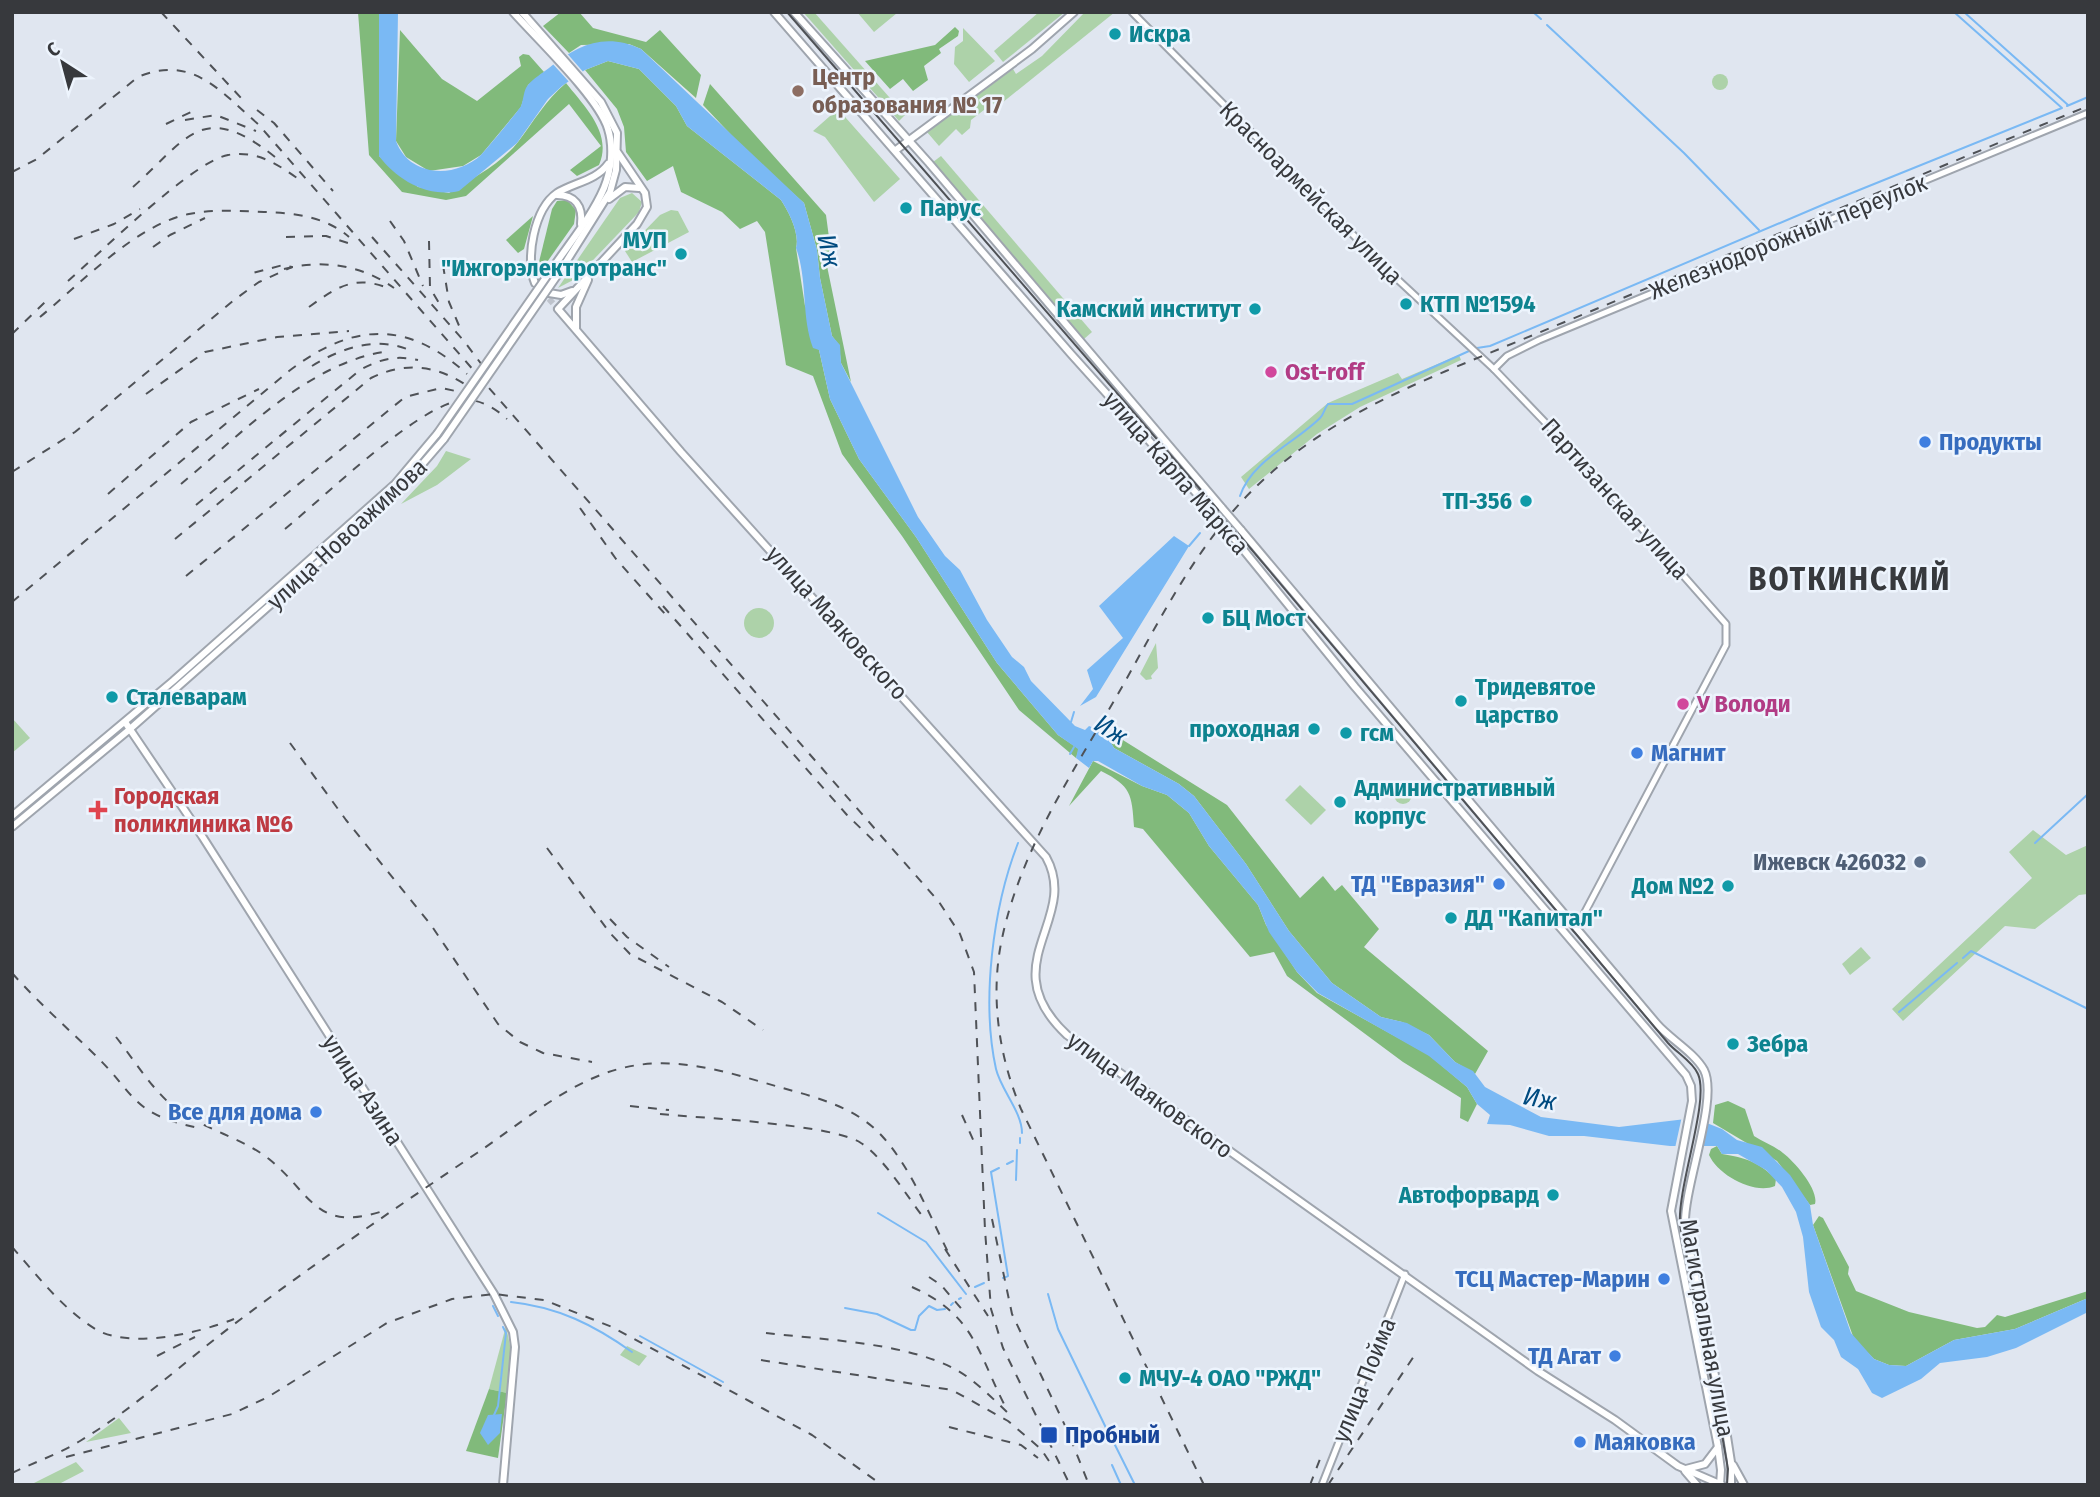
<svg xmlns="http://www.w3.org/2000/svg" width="2100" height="1497" viewBox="0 0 2100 1497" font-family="'Fira Sans Condensed',sans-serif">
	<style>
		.green { fill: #add2a9 }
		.forest { fill: #81ba7b }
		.water { fill: #7ab9f4 }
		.pier { fill: #e0e6f0 }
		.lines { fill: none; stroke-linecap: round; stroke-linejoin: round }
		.stream { stroke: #7ab9f4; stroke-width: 2 }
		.major-tunnel { stroke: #bec3cc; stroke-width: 6; stroke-dasharray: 6 3; stroke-linecap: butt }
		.minor-casing { stroke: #9fa5ae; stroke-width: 9 }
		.major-casing { stroke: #9fa5ae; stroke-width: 10 }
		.minor { stroke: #fff; stroke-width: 5 }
		.major { stroke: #fff; stroke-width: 6 }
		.tram { stroke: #4f5257; stroke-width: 2 }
		.rail { stroke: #4f5257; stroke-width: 2; stroke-dasharray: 9 9; stroke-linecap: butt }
		.major-bridge-casing { stroke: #9fa5ae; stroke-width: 10; stroke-linecap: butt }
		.major-bridge { stroke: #fff; stroke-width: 6 }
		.culture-dot { fill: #0f9aa8; stroke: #edf4fd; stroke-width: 2.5 }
		.education-dot { fill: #8d6e63; stroke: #edf4fd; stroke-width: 2.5 }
		.hotel-dot { fill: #d1479c; stroke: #edf4fd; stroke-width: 2.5 }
		.shop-dot { fill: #3f7fe0; stroke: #edf4fd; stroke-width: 2.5 }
		.health-dot { fill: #e0444e; stroke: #edf4fd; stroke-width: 2.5 }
		.service-dot { fill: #5c6f8a; stroke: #edf4fd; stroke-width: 2.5 }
		.transit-dot { fill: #1a4fb4; stroke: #edf4fd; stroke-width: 2.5 }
		.labels { text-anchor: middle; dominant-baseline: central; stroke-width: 5; stroke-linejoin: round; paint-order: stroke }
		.culture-label { font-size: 24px; font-weight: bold; fill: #0d838f; stroke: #edf4fd; text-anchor: start }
		.education-label { font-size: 24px; font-weight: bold; fill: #785e54; stroke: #edf4fd; text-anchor: start }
		.street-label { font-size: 24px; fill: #37393d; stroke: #edf4fd }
		.hotel-label { font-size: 24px; font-weight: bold; fill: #b23c85; stroke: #edf4fd; text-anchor: start }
		.shop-label { font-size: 24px; font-weight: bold; fill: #366cbe; stroke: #edf4fd; text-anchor: end }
		.health-label { font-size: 24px; font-weight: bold; fill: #be3a42; stroke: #edf4fd; text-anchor: start }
		.service-label { font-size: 24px; font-weight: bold; fill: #4e5e75; stroke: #edf4fd; text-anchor: end }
		.transit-label { font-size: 24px; font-weight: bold; fill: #164399; stroke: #edf4fd; text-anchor: start }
		.water-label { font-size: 26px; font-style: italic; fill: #004b80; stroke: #edf4fd }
		.district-label { font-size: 32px; font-weight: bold; letter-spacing: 2px; fill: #37393d; stroke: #edf4fd }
	</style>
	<rect width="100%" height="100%" fill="#e0e6f0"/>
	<g class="green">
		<polygon points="803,12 814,12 905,115 899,121"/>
		<polygon points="857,12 897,12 897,13 874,32"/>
		<polygon points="1039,12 1065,12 1003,62 994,51"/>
		<polygon points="1085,12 1115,12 997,107 993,103 971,120 970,128 962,135 956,129 939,146 927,132 1013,69 1016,74 1042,56"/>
		<polygon points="963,28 995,61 969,82 954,64 955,47 963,41"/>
		<circle cx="1720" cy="82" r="8"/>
		<polygon points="838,109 900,179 874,202 825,137 813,131"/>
		<polygon points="941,156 1092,332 1084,339 933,162"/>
		<polygon points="632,193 642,202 639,212 575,279 558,288 620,198"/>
		<polygon points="671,210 678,211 689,232 632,262 625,251 660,215"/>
		<polygon points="1459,355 1461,360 1360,407 1317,434 1249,489 1241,477 1328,403 1398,373 1402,379"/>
		<polygon points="446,451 471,459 437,485 401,504 437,466"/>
		<circle cx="759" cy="623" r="15"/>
		<polygon points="1156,643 1158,668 1151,676 1152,679 1146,680 1140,674"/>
		<polygon points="12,718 30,738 12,753"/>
		<polygon points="1300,785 1326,810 1311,825 1285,800"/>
		<circle cx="1403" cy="795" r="9"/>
		<polygon points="2033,830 2066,855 2088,845 2088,894 2079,895 2035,929 2005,926 1903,1021 1892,1009 2032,878 2009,852"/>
		<polygon points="1861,947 1871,958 1850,975 1842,964"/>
		<polygon points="506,1326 512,1356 507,1393 489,1389"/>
		<polygon points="627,1346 647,1356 639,1366 620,1355"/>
		<polygon points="119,1418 131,1433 86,1442"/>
		<polygon points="76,1462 84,1471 57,1485 30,1485"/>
	</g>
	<g class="forest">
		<path d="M358 12H379V156L418 187 449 193C472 178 500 165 518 142 534 121 545 101 566 83 584 106 613 133 599 165L577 176 570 170 601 146 569 104 466 196 446 200 402 192 369 155Z"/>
		<polygon points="561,12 579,12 593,28 646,42 660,30 701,75 696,98 641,49 629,44 581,45 569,53 543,26"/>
		<polygon points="955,27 959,31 958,36 939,49 941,53 924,66 928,80 913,91 903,79 890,89 865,61 935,45"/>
		<polygon points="400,30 442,79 477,101 521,66 519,57 523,54 529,55 544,72 528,85 521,107 481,155 463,166 429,171 406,157 396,141"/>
		<path d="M608 61 639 69 676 106 687 126 781 200C789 212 800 234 796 248L805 306 808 311V329L819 350 830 399 859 459 916 537 997 663 1058 735 1079 749 1076 758 1019 710 902 536 842 454 813 376 786 365 765 232 757 221 740 229 722 212 681 192 673 166 647 181 626 152 624 127 617 109 585 70Z"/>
		<polygon points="710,84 826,215 830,245 827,266 851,382 841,363 839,345 832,336 820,278 817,250 804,203 752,157 703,105"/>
		<polygon points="567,200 576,210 574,224 540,272 538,266 552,209 557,201"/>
		<polygon points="533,216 524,249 518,253 506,240"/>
		<polygon points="1110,732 1227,805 1300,898 1323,876 1335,891 1342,885 1379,929 1364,947 1488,1051 1475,1074 1455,1062 1429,1035 1402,1022 1381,1017 1332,983 1289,931 1246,864 1194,796 1179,784 1114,748 1107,737"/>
		<path d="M1093 761 1142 786 1167 795 1189 813 1209 846 1258 905 1266 925 1297 972 1317 993 1429 1055 1467 1087 1477 1104 1468 1122 1460 1118 1461 1098 1403 1062 1287 976 1274 952 1250 957 1143 829 1134 827C1132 794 1131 786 1101 771L1069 806Z"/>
		<path d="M1728 1101 1745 1109 1754 1136C1763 1142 1775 1146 1783 1153 1795 1162 1819 1190 1815 1204L1810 1205 1777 1161 1713 1123 1715 1105Z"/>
		<path d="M1717 1146 1722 1154C1746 1158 1757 1161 1776 1179L1775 1186C1754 1195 1718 1175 1709 1155L1711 1149Z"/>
		<polygon points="1819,1216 1823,1218 1849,1267 1848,1274 1856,1291 1909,1312 1977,1328 1985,1327 1997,1315 2005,1317 2088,1291 2088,1298 2015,1329 1954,1340 1906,1366 1889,1365 1874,1359 1854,1339 1813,1225"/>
		<polygon points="489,1389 507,1393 498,1458 466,1451"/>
	</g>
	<g class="water">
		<path d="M379 12H398L396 141C409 177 455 179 481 155 485 151 520 109 521 106 524 99 523 91 528 85 533 79 542 73 549 68 577 45 605 32 641 49L804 203 817 250 820 278 832 336 840 345 841 363 918 517 945 556 960 570 987 620 1012 657 1024 667 1031 681 1075 726 1085 730 1089 726 1105 732 1114 748 1179 784 1194 796 1246 864 1289 931 1332 983 1381 1017 1407 1023 1429 1035 1455 1062 1473 1071 1485 1087 1541 1117 1619 1127 1694 1118 1722 1129 1737 1140 1762 1147 1790 1175 1810 1205 1813 1225 1851 1333 1874 1359 1889 1365 1906 1366 1954 1340 2015 1329 2088 1298V1312L2016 1348 1987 1357 1940 1363 1921 1379 1882 1398 1872 1393 1858 1369 1841 1357 1834 1340 1821 1327 1809 1292 1803 1237 1796 1212 1782 1187 1766 1170 1738 1154H1722L1717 1146H1670L1584 1136H1549L1510 1125 1487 1124 1490 1115 1477 1104 1467 1087 1429 1056 1318 993 1297 972 1269 932 1258 905 1209 846 1189 813 1167 795 1142 786 1098 761H1093L1089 768 1076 758 1078 749 1058 735 997 663 916 537 859 459 830 399 819 350 813 348C801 316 808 281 796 248 800 234 789 212 781 200L687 126 676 106 639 69 608 61 585 70 562 86 548 99 517 143 459 191C428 198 397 180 379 156Z"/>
		<polygon points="1174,536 1189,546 1096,697 1080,706 1093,689 1087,670 1123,638 1099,606"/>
		<polygon points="502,1414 500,1433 488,1445 480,1433 488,1415"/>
	</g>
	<g class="pier">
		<polygon points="565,51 585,74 571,84 551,62"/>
		<polygon points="1694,1115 1706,1119 1701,1147 1675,1148 1682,1116"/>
	</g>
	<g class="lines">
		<g class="stream">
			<polyline points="1533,12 1541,19"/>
			<polyline points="1964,12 2068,105"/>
			<polyline points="1547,25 1684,153 1759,230"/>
			<polyline points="2067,106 2088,97"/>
			<polyline points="1477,348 1490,346 1827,203 2062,108 1954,12"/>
			<path d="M1240 496C1251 461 1295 443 1320 418 1324 414 1324 409 1328 404H1352L1469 351"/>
			<polyline points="1189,546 1200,533"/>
			<polyline points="1071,722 1074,712"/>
			<polyline points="1070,754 1074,747"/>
			<path d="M1018 843C993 907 981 1001 996 1069 1001 1090 1022 1112 1022 1133"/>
			<polyline points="2035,843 2088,794"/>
			<polyline points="1963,958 1971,951 2088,1009"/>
			<polyline points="1899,1012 1957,963"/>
			<polyline points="1020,1143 1020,1138"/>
			<polyline points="1007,1164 1013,1161"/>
			<polyline points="999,1168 991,1172 1008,1276 1003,1278"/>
			<polyline points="1016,1180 1017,1150"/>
			<polyline points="878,1213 926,1242 966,1294"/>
			<polyline points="975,1287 984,1283"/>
			<polyline points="1048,1294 1058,1329 1108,1432"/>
			<polyline points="959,1299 961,1298"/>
			<path d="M511 1302C558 1307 594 1325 632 1352"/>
			<polyline points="951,1305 953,1303"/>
			<polyline points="493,1306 498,1316"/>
			<polyline points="845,1308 877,1314 911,1330 915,1330 919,1316 929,1306 937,1310 945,1309"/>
			<polyline points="640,1336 723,1382"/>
			<polyline points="494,1415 498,1406 506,1333 503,1327"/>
			<polyline points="1112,1439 1135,1485"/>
			<polyline points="1112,1465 1121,1485"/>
		</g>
		<polyline class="major-tunnel" points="543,292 558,309"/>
		<g class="minor-casing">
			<g id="minor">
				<polyline points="1132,12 1396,278 1494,369 1585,464 1726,624 1726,645 1576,929"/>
				<polyline points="1494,369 1507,356 1539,340 2088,113"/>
				<polyline points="1322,1485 1405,1274"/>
			</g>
		</g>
		<g class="major-casing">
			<g id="major">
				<path d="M513 12C537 39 599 98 608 129 614 148 611 171 604 188 592 216 571 241 554 266"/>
				<polyline points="522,12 601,102 617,133 616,170 610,192 561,270"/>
				<polyline points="774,12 1071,354 1215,514"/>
				<polyline points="794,12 929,163 1222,508"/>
				<polyline points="896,150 1032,49 1074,12"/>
				<path d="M618 153 645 193 647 207 637 224 558 309 681 452 1046 857C1081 920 991 964 1067 1035L1538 1371 1615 1420 1678 1466 1722 1485"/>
				<path d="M557 195C575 195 583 206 581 224"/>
				<polyline points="609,199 625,187 639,188"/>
				<path d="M535 283C525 259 534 209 557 193 573 183 597 180 608 164"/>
				<polyline points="543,292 561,295 572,291"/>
				<polyline points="576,329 576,307 588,280"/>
				<path d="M1241 530 1657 1024C1670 1039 1694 1052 1704 1070 1719 1099 1683 1188 1685 1226L1726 1430 1731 1462V1485"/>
				<polyline points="1233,537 1355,687 1686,1075 1691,1086 1692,1101 1671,1211 1718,1447 1721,1470 1720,1485"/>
				<polyline points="125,722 202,836 494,1294 513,1332 515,1347 503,1485"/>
				<polyline points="12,816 173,681 395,484 437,434"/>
				<polyline points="12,827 130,729 400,490 444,439"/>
				<polyline points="1733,1465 1744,1485"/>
				<polyline points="1686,1469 1705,1464 1718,1447"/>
				<polyline points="1685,1471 1697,1485"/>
			</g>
		</g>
		<use href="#minor" class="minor"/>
		<use href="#major" class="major"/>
		<path class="tram" d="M787 12 1219 511 1668 1043C1677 1053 1693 1062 1698 1074 1710 1101 1677 1187 1680 1225L1721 1429 1728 1469 1727 1485"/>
		<g class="rail">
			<polyline points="161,12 242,99"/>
			<polyline points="257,110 274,123 333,191"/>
			<polyline points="185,120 216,115 256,131"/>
			<polyline points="166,124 193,111"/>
			<path d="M12 172 37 159 138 77C192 54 220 91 258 124L939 902 960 934 974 972 985 1230 991 1309 1003 1348 1070 1485"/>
			<path d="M133 187C188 138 202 99 275 157"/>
			<polyline points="390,221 404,241 423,286"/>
			<polyline points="286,237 326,236 348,243"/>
			<polyline points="372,237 464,341 491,377"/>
			<polyline points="74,239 114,224 140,209"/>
			<polyline points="429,241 430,288 439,303"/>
			<polyline points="153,247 170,235 205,218"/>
			<polyline points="443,265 449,302 460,328"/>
			<path d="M284 269C322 259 362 265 394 288"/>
			<path d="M68 281C100 253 193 161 228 155 255 150 276 163 297 178"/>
			<path d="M309 307C334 289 353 275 385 287"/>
			<path d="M40 317C81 283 137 224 189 214 214 209 239 211 264 212 293 213 325 216 349 237"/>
			<polyline points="12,334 45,302"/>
			<path d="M312 366C343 347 379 335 414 352"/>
			<polyline points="146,394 205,352 277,337 349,331"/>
			<polyline points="12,472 75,432 234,300 259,282 292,267 283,265 249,274"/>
			<path d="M181 484C239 436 306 365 383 352"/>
			<polyline points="108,494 191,422 259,389"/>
			<path d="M196 505 360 370C380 359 395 355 418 360"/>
			<polyline points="580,508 616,559 665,614"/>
			<path d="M285 529C322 499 421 402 464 400 480 399 495 408 507 419"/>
			<path d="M175 539 371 378C408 360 441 366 473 390"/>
			<polyline points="186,576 405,397 441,388 475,395"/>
			<path d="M12 602 289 371C352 323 406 319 467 374"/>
			<polyline points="663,606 847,815 878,845"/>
			<polyline points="290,743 346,820 431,925 498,1024 520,1042 543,1053 592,1062"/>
			<polyline points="547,848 610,933 630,954 722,1002 763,1030"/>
			<polyline points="610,919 627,937 669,967"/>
			<path d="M12 973C38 1002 65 1026 93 1053 137 1095 130 1114 199 1128"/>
			<path d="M116 1037C135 1061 154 1093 179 1111 207 1130 242 1138 269 1159 311 1193 315 1232 380 1212"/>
			<polyline points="630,1106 669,1110"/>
			<path d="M660 1114C700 1118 833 1124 861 1143 883 1157 907 1196 923 1217"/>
			<polyline points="962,1115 975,1144"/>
			<polyline points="992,1219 1012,1314 1068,1432 1089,1485"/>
			<path d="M12 1247C37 1275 63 1310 97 1330 132 1349 199 1333 234 1319"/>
			<polyline points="945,1249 988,1316"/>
			<polyline points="929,1277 941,1285 965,1313"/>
			<path d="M912 1287C973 1314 977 1350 1004 1404"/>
			<path d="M766 1333C824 1340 901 1342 953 1368 974 1379 991 1397 1008 1413"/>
			<polyline points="157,1356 195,1337"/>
			<polyline points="761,1360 952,1390 1008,1421 1041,1449 1051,1464"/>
			<polyline points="949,1427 1021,1445 1038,1458"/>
			<polyline points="66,1457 232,1414 268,1397 387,1323 452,1299 494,1294 544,1300 612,1327 812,1435 882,1485"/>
			<path d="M12 1473C35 1462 59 1454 80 1441 138 1406 187 1359 241 1319 318 1261 397 1207 477 1153 526 1120 578 1073 638 1065 686 1058 734 1074 779 1087 815 1097 856 1107 882 1136 912 1169 930 1217 950 1256"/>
			<path d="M1204 1485 1021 1109C1000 1059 991 1003 1000 949 1017 853 1075 770 1122 687 1163 614 1200 539 1261 482 1315 431 1378 400 1446 371L2088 106"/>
			<polyline points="1310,1485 1320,1459"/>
			<polyline points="1328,1485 1414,1356"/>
		</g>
		<g class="major-bridge-casing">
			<g id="major-bridge">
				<polyline points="437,434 554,266"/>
				<polyline points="444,439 561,270"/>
				<polyline points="1222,508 1241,530"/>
				<polyline points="1215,514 1233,537"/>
			</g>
		</g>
		<use href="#major-bridge" class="major-bridge"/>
	</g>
	<g class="culture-dot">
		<circle cx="1115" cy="34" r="7"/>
		<circle cx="906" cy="208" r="7"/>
		<circle cx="681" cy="254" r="7"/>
		<circle cx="1406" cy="304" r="7"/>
		<circle cx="1255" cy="309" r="7"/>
		<circle cx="1526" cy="501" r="7"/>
		<circle cx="1208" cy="618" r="7"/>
		<circle cx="112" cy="697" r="7"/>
		<circle cx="1461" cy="701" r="7"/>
		<circle cx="1314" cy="729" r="7"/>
		<circle cx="1346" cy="733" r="7"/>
		<circle cx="1340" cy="802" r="7"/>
		<circle cx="1728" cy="886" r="7"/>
		<circle cx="1451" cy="918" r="7"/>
		<circle cx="1733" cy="1044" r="7"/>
		<circle cx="1553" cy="1195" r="7"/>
		<circle cx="1125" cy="1378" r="7"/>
	</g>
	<circle class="education-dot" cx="798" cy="91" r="7"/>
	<g class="hotel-dot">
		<circle cx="1271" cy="372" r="7"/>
		<circle cx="1683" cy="704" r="7"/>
	</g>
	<g class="shop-dot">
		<circle cx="1925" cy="442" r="7"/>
		<circle cx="1637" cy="753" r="7"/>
		<circle cx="1499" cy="884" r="7"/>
		<circle cx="316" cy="1112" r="7"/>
		<circle cx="1664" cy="1279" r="7"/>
		<circle cx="1615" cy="1356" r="7"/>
		<circle cx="1580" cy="1442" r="7"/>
	</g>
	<path class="health-dot" d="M94.5 799.5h7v7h7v7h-7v7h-7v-7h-7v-7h7z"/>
	<circle class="service-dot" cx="1920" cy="862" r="7"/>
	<rect class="transit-dot" x="1040" y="1426" width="18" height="18" rx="3.5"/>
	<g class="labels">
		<g class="culture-label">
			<text x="1129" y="34">Искра</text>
			<text x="920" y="208">Парус</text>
			<text x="667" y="240" text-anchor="end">МУП<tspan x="667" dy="28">"Ижгорэлектротранс"</tspan></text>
			<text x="1420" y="304">КТП №1594</text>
			<text x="1241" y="309" text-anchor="end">Камский институт</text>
			<text x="1512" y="501" text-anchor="end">ТП-356</text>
			<text x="1222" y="618">БЦ Мост</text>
			<text x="1475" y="687">Тридевятое<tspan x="1475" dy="28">царство</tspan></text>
			<text x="126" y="697">Сталеварам</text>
			<text x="1300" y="729" text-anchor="end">проходная</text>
			<text x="1360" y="733">гсм</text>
			<text x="1354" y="788">Административный<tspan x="1354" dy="28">корпус</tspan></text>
			<text x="1714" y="886" text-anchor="end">Дом №2</text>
			<text x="1465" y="918">ДД "Капитал"</text>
			<text x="1747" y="1044">Зебра</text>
			<text x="1539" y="1195" text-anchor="end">Автофорвард</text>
			<text x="1139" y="1378">МЧУ-4 ОАО "РЖД"</text>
		</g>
		<g class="education-label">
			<text x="812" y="77">Центр<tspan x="812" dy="28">образования № 17</tspan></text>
		</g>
		<g class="street-label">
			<text transform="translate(1311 193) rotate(45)">Красноармейская улица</text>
			<text transform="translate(1788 237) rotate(-22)">Железнодорожный переулок</text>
			<text transform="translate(1176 473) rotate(49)">улица Карла Маркса</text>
			<text transform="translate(1615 499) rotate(48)">Партизанская улица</text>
			<text transform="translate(347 534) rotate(-43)">улица Новоажимова</text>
			<text transform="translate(837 623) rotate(48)">улица Маяковского</text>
			<text transform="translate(363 1090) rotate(57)">улица Азина</text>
			<text transform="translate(1150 1095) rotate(36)">улица Маяковского</text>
			<text transform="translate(1707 1328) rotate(80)">Магистральная улица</text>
			<text transform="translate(1364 1380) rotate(-68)">улица Пойма</text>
		</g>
		<g class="hotel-label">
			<text x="1285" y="372">Ost-roff</text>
			<text x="1697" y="704">У Володи</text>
		</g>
		<g class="shop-label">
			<text x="1939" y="442" text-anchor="start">Продукты</text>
			<text x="1651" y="753" text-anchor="start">Магнит</text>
			<text x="1485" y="884">ТД "Евразия"</text>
			<text x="302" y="1112">Все для дома</text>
			<text x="1650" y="1279">ТСЦ Мастер-Марин</text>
			<text x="1601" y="1356">ТД Агат</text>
			<text x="1594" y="1442" text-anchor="start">Маяковка</text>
		</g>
		<g class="health-label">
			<text x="114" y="796">Городская<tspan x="114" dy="28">поликлиника №6</tspan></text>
		</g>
		<g class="service-label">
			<text x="1906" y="862">Ижевск 426032</text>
		</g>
		<g class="transit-label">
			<text x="1065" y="1435">Пробный</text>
		</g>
		<g class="water-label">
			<text transform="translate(829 251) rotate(78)">Иж</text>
			<text transform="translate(1111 730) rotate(32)">Иж</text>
			<text transform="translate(1540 1099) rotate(12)">Иж</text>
		</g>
		<g class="district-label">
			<text x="1850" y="579">ВОТКИНСКИЙ</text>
		</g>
	</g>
	<rect width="2100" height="1497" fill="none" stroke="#37393d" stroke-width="28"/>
	<g transform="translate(63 63) rotate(324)" stroke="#edf4fd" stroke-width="5" paint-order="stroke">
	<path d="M0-5L12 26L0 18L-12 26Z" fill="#37393d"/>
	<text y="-10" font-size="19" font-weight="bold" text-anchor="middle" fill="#37393d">С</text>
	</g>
</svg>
